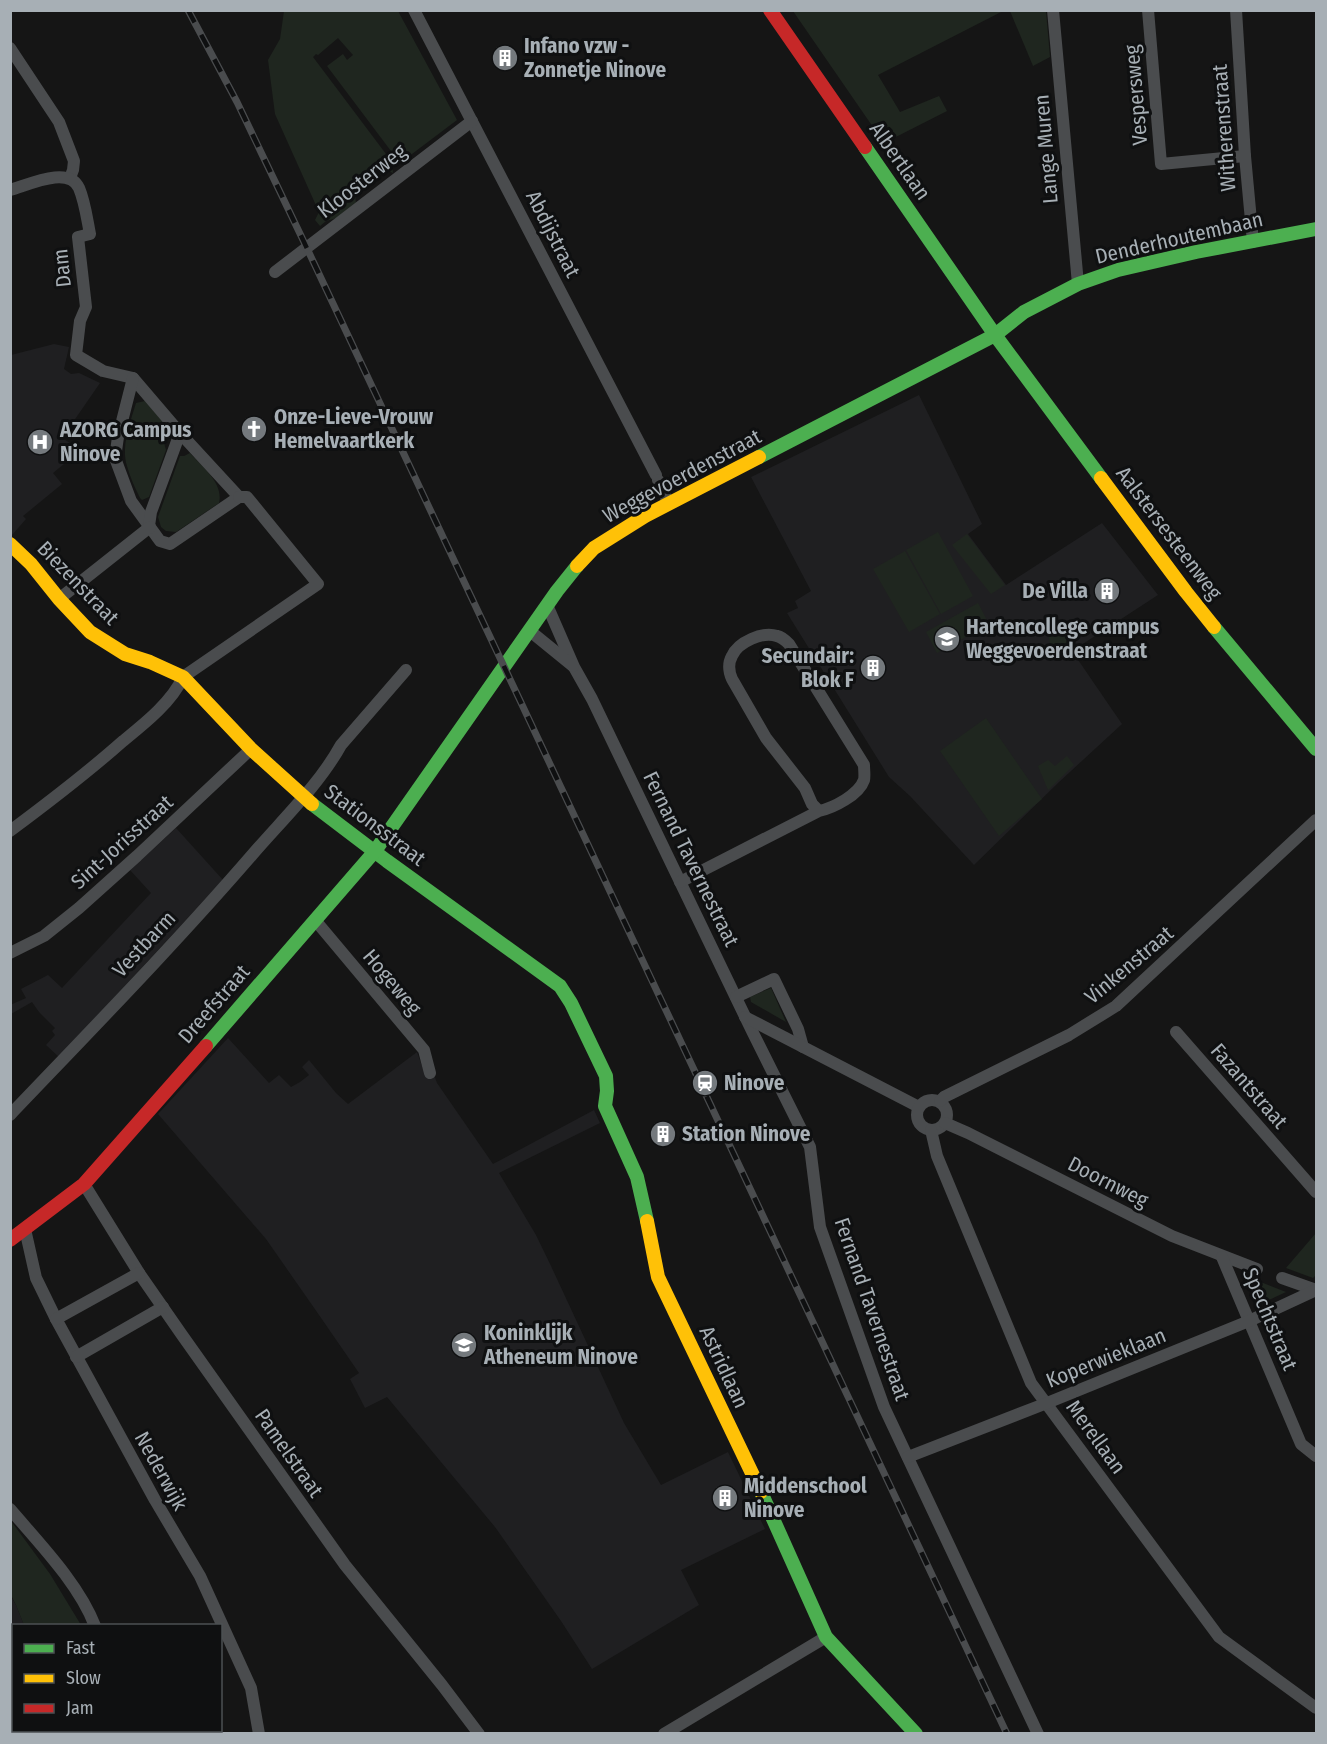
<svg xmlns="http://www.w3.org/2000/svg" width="1327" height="1744" viewBox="0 0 1327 1744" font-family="'Fira Sans Condensed',sans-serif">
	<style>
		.built { fill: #1f1f21 }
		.green { fill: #1f261f }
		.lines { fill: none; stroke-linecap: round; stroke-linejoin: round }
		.street { stroke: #4a4c4e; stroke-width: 12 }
		.fast { stroke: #4caf50; stroke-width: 14 }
		.slow { stroke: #ffc107; stroke-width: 14 }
		.jam { stroke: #c62828; stroke-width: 14 }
		.rail-casing { stroke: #4a4c4e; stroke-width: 7 }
		.rail { stroke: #0f1011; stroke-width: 4.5; stroke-dasharray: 14; stroke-linecap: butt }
		.labels { text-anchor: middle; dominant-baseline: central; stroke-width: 6; stroke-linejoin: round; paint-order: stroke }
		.poi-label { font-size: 21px; font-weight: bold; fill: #a7afb5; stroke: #0f1011; text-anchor: start }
		.street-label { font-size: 21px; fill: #a7afb5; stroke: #0f1011 }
	</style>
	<rect width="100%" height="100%" fill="#151515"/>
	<g class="built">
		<polygon points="54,344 69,347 64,369 71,374 79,373 100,383 62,438 81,450 53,473 62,484 23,516 26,519 12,535 10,534 11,355"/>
		<polygon points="919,395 982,524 968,534 1006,585 1102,523 1158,595 1072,651 1122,724 1058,783 974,865 910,796 889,777 787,613 798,608 795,601 811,591 751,477"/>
		<polygon points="176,828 223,880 59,1057 46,1045 55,1035 52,1031 55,1028 39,1012 32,1002 11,1014 10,1005 26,998 21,989 48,975 62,988 151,893 130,870"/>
		<polygon points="228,1038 269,1083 279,1075 291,1087 300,1082 309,1075 302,1067 309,1060 336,1093 348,1104 417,1052 425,1074 433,1072 437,1083 493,1164 594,1110 600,1123 499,1173 536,1235 551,1266 624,1423 661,1485 728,1452 765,1529 681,1570 699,1605 592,1669 561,1621 495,1527 387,1397 365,1408 350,1379 359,1373 319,1315 266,1239 158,1114"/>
		<polygon points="10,1595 16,1605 24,1625 14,1626 14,1730 110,1730 111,1733 11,1733"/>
	</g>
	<g class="green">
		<polygon points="284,11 398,11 457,120 400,163 327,66 343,54 347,60 353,55 338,38 318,55 316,54 313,57 392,162 393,173 387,170 355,194 356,204 337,218 326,221 320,226 315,220 319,212 275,114 268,60 280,39"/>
		<polygon points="793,11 1003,11 878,75 900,112 939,96 947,111 884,143"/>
		<polygon points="1010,11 1046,11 1050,57 1033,66"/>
		<path d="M145 401 164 423 165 428 162 436 166 450 149 497 142 500 140 498C135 488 130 477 127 466 121 446 130 423 136 403Z"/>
		<path d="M190 453C202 467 224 483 219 503L176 532 166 531 161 527 158 517 180 456H184Z"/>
		<polygon points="938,532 973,596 941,614 906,550"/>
		<polygon points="967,534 1005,585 991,594 952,545"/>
		<polygon points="905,551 940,614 909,632 873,569"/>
		<polygon points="978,603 989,624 937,653 926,632"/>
		<polygon points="1050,622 1053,625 1057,623 1070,640 1052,653 1046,624"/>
		<polygon points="986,718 1042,799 999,836 940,751"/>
		<polygon points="1067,756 1074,765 1048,790 1038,766 1048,760 1055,766"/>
		<polygon points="771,988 786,1022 751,1002 750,997"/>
		<polygon points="1316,1233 1316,1275 1313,1278 1286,1268"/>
		<polygon points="1248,1277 1286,1292 1256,1306"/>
		<polygon points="11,1521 50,1574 81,1625 24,1625 16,1605 11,1595"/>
	</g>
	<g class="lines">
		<g class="street">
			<polyline points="414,10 656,475"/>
			<polyline points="1053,10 1078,284"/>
			<polyline points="1148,10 1161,164 1245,156"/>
			<polyline points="1236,10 1245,156 1253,242"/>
			<polyline points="10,48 59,122 74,161 73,170 70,178"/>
			<path d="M10 190C28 185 69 165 79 188 85 202 87 219 90 234L78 237 86 307 80 321 76 355 103 371 133 378 180 433 239 497"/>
			<polyline points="275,272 472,121"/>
			<polyline points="133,378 118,437 115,458 131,501 160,541 170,544 239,497"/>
			<polyline points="658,480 669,504"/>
			<polyline points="149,526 151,512 180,433"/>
			<polyline points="59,599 150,527"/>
			<polyline points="547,605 574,667 592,699 752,1031 810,1147 820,1227 884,1407 1038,1734"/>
			<polyline points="530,631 573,666"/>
			<path d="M10 831C49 802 87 773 123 741 144 724 172 702 183 677L318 584 247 497H239"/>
			<path d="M680 882 819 811C833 808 859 795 864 780 865 776 864 770 864 765L789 644C786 641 782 637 777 636 763 631 738 642 732 656 728 663 729 672 732 679L766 738 805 788 812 804 819 811"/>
			<polyline points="315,920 424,1050 430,1073"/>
			<polyline points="10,953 44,936 79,908 137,856 251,749"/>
			<polyline points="736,997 774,979 798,1029 803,1047"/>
			<polyline points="745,1017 919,1107"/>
			<polyline points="1176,1032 1316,1192"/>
			<circle cx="932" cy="1115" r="15"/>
			<polyline points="940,1101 944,1097 1069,1035 1116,1006 1316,820"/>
			<path d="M10 1115C92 1029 175 944 252 855 282 820 319 785 341 745L406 670"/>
			<polyline points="945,1123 968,1133 1172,1236 1257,1269"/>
			<polyline points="931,1130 937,1156 1031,1383 1219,1637 1316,1708"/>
			<polyline points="84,1184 139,1273 182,1335 345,1565 442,1685 479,1734"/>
			<polyline points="25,1229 36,1278 56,1319 155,1500 200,1576 251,1688 259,1734"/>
			<polyline points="1222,1257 1301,1444 1316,1456"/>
			<polyline points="1282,1278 1316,1290"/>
			<polyline points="56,1319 139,1273"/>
			<polyline points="76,1357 163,1307"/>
			<polyline points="908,1457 1047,1403 1249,1321 1316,1290"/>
			<path d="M10 1509C39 1543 79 1584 95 1626"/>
			<polyline points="124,1730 125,1734"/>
			<polyline points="664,1734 826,1637"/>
		</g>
		<g class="fast">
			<polyline points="865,147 995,335 1101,478"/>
			<polyline points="759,457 995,335 1024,312 1078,284 1118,270 1196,252 1316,229"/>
			<polyline points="1214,627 1316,749"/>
			<polyline points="312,804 387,861 560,986 571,1003 606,1076 607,1091 605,1106 637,1177 647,1221"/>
			<polyline points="206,1046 375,851 557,591 577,566"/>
			<polyline points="761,1492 826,1637 916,1734"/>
		</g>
		<g class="slow">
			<polyline points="1101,478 1186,592 1214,627"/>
			<polyline points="10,544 31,564 59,599 90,632 125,654 150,662 183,677 251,749 312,804"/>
			<polyline points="577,566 594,548 645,516 759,457"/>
			<polyline points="647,1221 658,1277 761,1492"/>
		</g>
		<g class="jam">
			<polyline points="770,10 865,147"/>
			<polyline points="10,1240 84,1184 206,1046"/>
		</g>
		<g class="rail-casing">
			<polyline id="rail" points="188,10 237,102 304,242 1007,1734"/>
		</g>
		<use href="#rail" class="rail"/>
	</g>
	<defs>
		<g id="building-disc" transform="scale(1.35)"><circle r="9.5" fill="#74797d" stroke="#0f1011"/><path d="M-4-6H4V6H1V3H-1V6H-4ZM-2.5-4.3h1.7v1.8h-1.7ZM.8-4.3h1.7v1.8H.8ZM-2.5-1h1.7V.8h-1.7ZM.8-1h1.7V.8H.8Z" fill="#fff"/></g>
		<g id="church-disc" transform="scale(1.35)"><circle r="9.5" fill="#74797d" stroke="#0f1011"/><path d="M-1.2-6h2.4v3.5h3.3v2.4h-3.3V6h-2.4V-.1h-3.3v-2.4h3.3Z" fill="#fff"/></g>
		<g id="hospital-disc" transform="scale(1.35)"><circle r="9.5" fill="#74797d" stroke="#0f1011"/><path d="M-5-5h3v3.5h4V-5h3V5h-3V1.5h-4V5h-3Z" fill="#fff"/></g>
		<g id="school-disc" transform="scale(1.35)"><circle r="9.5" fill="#74797d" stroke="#0f1011"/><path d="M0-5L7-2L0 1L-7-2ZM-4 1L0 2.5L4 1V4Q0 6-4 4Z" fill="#fff"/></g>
		<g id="station-disc" transform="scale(1.35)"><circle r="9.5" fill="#74797d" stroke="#0f1011"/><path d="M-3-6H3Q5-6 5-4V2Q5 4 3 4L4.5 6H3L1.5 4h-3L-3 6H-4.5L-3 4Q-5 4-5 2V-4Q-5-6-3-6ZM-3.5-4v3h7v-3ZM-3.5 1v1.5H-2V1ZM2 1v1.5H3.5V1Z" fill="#fff"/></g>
	</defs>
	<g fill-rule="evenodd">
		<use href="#building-disc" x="505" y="58"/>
		<use href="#church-disc" x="254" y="429"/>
		<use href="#hospital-disc" x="40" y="442"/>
		<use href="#building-disc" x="1107" y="591"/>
		<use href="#school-disc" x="947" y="639"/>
		<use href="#building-disc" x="873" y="668"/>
		<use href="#station-disc" x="705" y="1083"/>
		<use href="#building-disc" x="663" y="1134"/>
		<use href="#school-disc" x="464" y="1345"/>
		<use href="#building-disc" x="725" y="1498"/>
	</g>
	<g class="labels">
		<g class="poi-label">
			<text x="524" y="46">Infano vzw -<tspan x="524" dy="24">Zonnetje Ninove</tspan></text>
			<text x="274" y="417">Onze-Lieve-Vrouw<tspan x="274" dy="24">Hemelvaartkerk</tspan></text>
			<text x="60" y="430">AZORG Campus<tspan x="60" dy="24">Ninove</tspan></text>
			<text x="1088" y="591" text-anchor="end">De Villa</text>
			<text x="966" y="627">Hartencollege campus<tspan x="966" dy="24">Weggevoerdenstraat</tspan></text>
			<text x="854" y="656" text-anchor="end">Secundair:<tspan x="854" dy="24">Blok F</tspan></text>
			<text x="724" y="1083">Ninove</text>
			<text x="682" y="1134">Station Ninove</text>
			<text x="484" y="1333">Koninklijk<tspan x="484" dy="24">Atheneum Ninove</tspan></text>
			<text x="744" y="1486">Middenschool<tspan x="744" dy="24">Ninove</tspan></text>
		</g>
		<g class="street-label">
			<text transform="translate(1136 95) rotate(-95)">Vespersweg</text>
			<text transform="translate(1224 128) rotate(-94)">Witherenstraat</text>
			<text transform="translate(1046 149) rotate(-95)">Lange Muren</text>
			<text transform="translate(900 161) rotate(55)">Albertlaan</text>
			<text transform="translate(362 181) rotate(-38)">Kloosterweg</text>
			<text transform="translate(553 234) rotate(63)">Abdijstraat</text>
			<text transform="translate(1179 238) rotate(-13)">Denderhoutembaan</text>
			<text transform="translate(62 268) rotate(-96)">Dam</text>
			<text transform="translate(682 476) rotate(-28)">Weggevoerdenstraat</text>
			<text transform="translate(1169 533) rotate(53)">Aalstersesteenweg</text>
			<text transform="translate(78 583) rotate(46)">Biezenstraat</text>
			<text transform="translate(375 825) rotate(37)">Stationsstraat</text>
			<text transform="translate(122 842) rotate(-42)">Sint-Jorisstraat</text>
			<text transform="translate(691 859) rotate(64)">Fernand Tavernestraat</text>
			<text transform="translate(144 944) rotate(-47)">Vestbarm</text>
			<text transform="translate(1129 965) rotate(-40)">Vinkenstraat</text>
			<text transform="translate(392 982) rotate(50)">Hogeweg</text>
			<text transform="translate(214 1004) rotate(-49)">Dreefstraat</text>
			<text transform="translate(1249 1086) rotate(49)">Fazantstraat</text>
			<text transform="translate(1108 1182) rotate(27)">Doornweg</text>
			<text transform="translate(872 1309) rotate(71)">Fernand Tavernestraat</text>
			<text transform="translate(1270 1319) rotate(67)">Spechtstraat</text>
			<text transform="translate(1106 1358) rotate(-22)">Koperwieklaan</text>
			<text transform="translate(724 1367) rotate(65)">Astridlaan</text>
			<text transform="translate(1096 1437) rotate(54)">Merellaan</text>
			<text transform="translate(289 1453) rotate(55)">Pamelstraat</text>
			<text transform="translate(161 1471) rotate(61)">Nederwijk</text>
		</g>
	</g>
	<rect width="1327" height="1744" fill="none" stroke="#a7afb5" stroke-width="24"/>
	<rect x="12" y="1624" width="210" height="108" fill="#0f1011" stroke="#4c5053" stroke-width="1.5"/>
	<rect x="24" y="1644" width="30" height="9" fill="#4caf50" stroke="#4c5053" stroke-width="1.5"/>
	<text x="66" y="1654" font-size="18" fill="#a7afb5">Fast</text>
	<rect x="24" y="1674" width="30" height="9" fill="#ffc107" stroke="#4c5053" stroke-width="1.5"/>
	<text x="66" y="1684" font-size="18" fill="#a7afb5">Slow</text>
	<rect x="24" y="1704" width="30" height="9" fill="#c62828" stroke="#4c5053" stroke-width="1.5"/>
	<text x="66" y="1714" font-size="18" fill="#a7afb5">Jam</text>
</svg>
